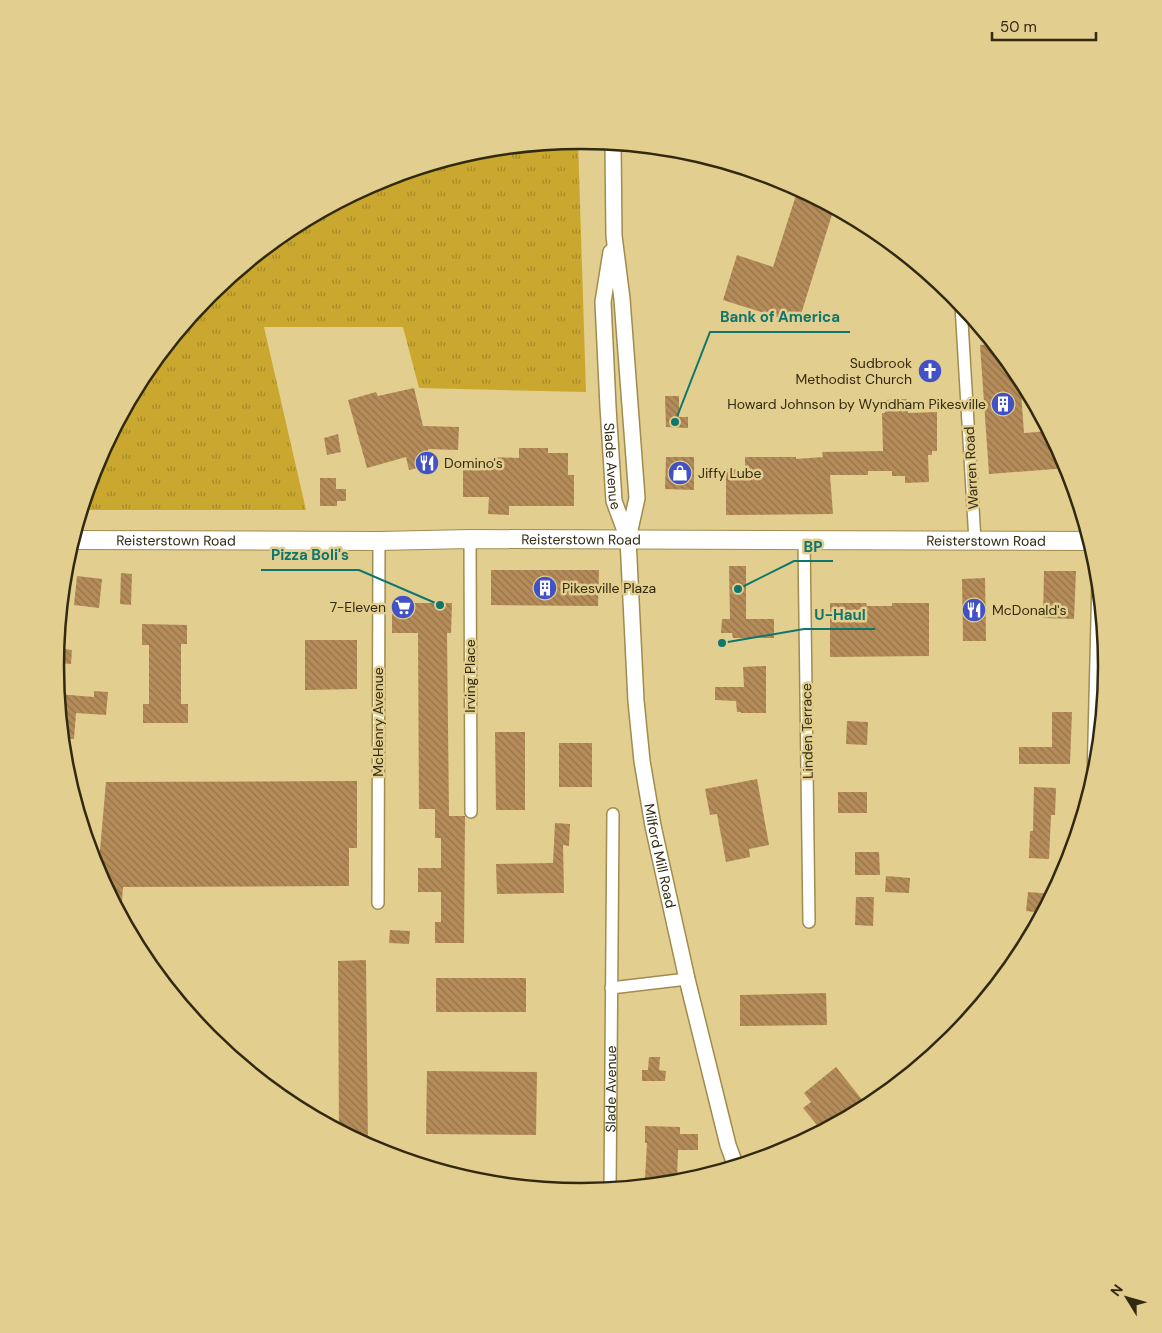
<svg xmlns="http://www.w3.org/2000/svg" width="1162" height="1333" viewBox="0 0 1162 1333" font-family="'DM Sans',sans-serif">
	<style>
		.grass { fill: url(#grass-tufts) }
		.building { fill: url(#building-back-hatch) }
		.lines { fill: none; stroke-linecap: round; stroke-linejoin: round }
		.street-casing { stroke: #a08c4e; stroke-width: 14 }
		.secondary-casing { stroke: #a08c4e; stroke-width: 18 }
		.primary-casing { stroke: #a08c4e; stroke-width: 20 }
		.street { stroke: #fff; stroke-width: 11 }
		.secondary { stroke: #fff; stroke-width: 15 }
		.primary { stroke: #fff; stroke-width: 18 }
		.labels { text-anchor: middle; dominant-baseline: central; stroke-width: 5; stroke-linejoin: round; paint-order: stroke }
		.poi-label { font-size: 14px; fill: #322a10; stroke: #e2ce8e; text-anchor: start }
		.street-label { font-size: 14px; fill: #322a10; stroke: #e2ce8e }
		.rim { fill: none; stroke: #322a10; stroke-width: 2.5 }
		.leader { fill: none; stroke: #0f766e; stroke-width: 2 }
		.callout-dot { fill: #0f766e; stroke: #e2ce8e; stroke-width: 2 }
		.callout-label { font-size: 15px; text-anchor: middle; font-weight: bold; fill: #0f766e; stroke: #e2ce8e; stroke-width: 5; stroke-linejoin: round; paint-order: stroke }
	</style>
	<defs>
		<pattern id="grass-tufts" width="24" height="20" patternUnits="userSpaceOnUse" patternTransform="scale(1.25)"><rect width="24" height="20" fill="#caa82f"/><path d="M3 7l-1-3M5 7V3M7 7l1-3M15 17l-1-3M17 17v-4M19 17l1-3" fill="none" stroke="#a58927"/></pattern>
		<pattern id="building-back-hatch" width="6" height="6" patternUnits="userSpaceOnUse" patternTransform="scale(1.25)"><rect width="6" height="6" fill="#b58c59"/><path d="M-1 5l2 2M0 0l6 6M5-1l2 2" fill="none" stroke="#947348"/></pattern>
	</defs>
	<rect width="100%" height="100%" fill="#e2ce8e"/>
	<polygon class="grass" points="578,141 586,392 419,388 403,327 264,327 306,510 81,510 95,465 144,374 209,294 289,229 380,180 479,151"/>
	<g class="building">
		<polygon points="798,189 834,208 798,324 723,300 737,255 773,267"/>
		<polygon points="993,344 1020,377 1024,433 1049,431 1068,468 989,474 980,345"/>
		<polygon points="414,388 423,426 459,427 458,450 428,449 432,465 409,470 406,457 367,468 348,400 376,392 378,396"/>
		<polygon points="665,396 679,396 679,417 688,417 688,428 666,427"/>
		<polygon points="907,399 908,413 937,412 937,451 932,451 932,455 928,455 929,482 905,483 905,476 892,476 892,471 868,471 868,475 830,475 833,514 726,515 726,469 745,469 745,457 796,457 796,459 823,457 822,452 883,451 882,413 885,413 885,400"/>
		<polygon points="338,434 341,452 327,455 324,438"/>
		<polygon points="519,448 548,448 548,453 568,453 568,475 574,475 574,506 509,506 509,515 488,514 489,497 463,497 463,469 491,470 492,457 519,458"/>
		<polygon points="666,457 694,457 694,490 665,489"/>
		<polygon points="320,478 336,478 336,489 346,489 346,501 337,501 337,506 320,506"/>
		<polygon points="729,566 746,566 746,619 774,619 774,638 733,638 732,633 721,633 722,619 730,619"/>
		<polygon points="491,570 599,570 598,606 491,605"/>
		<polygon points="1044,571 1076,571 1074,619 1043,618"/>
		<polygon points="121,573 132,574 131,605 120,604"/>
		<polygon points="77,576 102,579 99,608 74,605"/>
		<polygon points="985,578 986,641 963,641 962,579"/>
		<polygon points="392,603 452,603 451,633 447,633 449,816 465,816 464,943 435,943 435,922 441,922 441,892 418,892 418,868 441,868 441,838 435,838 435,809 419,809 418,633 392,633"/>
		<polygon points="830,603 866,603 867,606 892,606 892,603 929,603 929,656 830,657"/>
		<polygon points="142,624 187,625 187,644 181,644 181,704 188,704 188,723 143,723 143,704 149,704 149,645 142,645"/>
		<polygon points="305,640 357,640 357,689 305,690"/>
		<polygon points="57,648 72,650 71,664 55,663"/>
		<polygon points="766,666 766,713 741,713 741,712 737,712 736,701 715,700 715,687 744,687 743,667"/>
		<polygon points="94,691 108,692 106,715 76,713 74,739 62,738 58,694 94,697"/>
		<polygon points="1052,712 1072,712 1070,764 1019,764 1019,747 1052,747"/>
		<polygon points="847,721 868,722 867,745 846,744"/>
		<polygon points="495,732 525,732 525,810 496,810"/>
		<rect x="559" y="743" width="33" height="44"/>
		<polygon points="757,779 769,845 749,849 750,857 726,862 717,814 710,815 705,789"/>
		<polygon points="357,781 357,848 349,848 349,886 123,887 121,916 98,873 106,782"/>
		<polygon points="1034,787 1056,788 1055,815 1051,815 1049,859 1029,858 1030,831 1033,831"/>
		<rect x="838" y="792" width="29" height="21"/>
		<polygon points="555,823 570,824 569,846 563,845 564,893 497,894 496,864 553,863"/>
		<polygon points="855,852 879,852 880,875 855,875"/>
		<polygon points="886,876 910,878 909,893 885,892"/>
		<polygon points="1028,892 1053,894 1043,913 1026,911"/>
		<polygon points="856,897 874,897 873,926 855,925"/>
		<polygon points="390,930 410,931 409,944 389,943"/>
		<polygon points="366,960 368,1146 339,1131 338,961"/>
		<rect x="436" y="978" width="90" height="34"/>
		<polygon points="826,993 827,1025 740,1026 740,995"/>
		<polygon points="649,1057 660,1057 659,1070 666,1071 665,1081 642,1081 642,1070 648,1070"/>
		<polygon points="836,1067 868,1107 822,1131 803,1108 811,1102 804,1093"/>
		<polygon points="427,1071 537,1072 536,1135 426,1134"/>
		<polygon points="645,1126 680,1127 680,1134 698,1134 698,1150 678,1150 677,1180 645,1178 647,1143 645,1143"/>
	</g>
	<g class="lines">
		<g class="street-casing">
			<g id="street">
				<polyline points="961,305 975,541"/>
				<polyline points="470,539 471,812"/>
				<polyline points="804,540 809,922"/>
				<polyline points="1093,781 1098,579"/>
				<polyline points="378,903 379,541"/>
				<polyline points="611,988 687,979"/>
				<path id="s1" d="M610 1190 613 814"/>
			</g>
		</g>
		<g class="secondary-casing">
			<g id="secondary">
				<path id="s2" d="M613 144 614 236 622 299 637 498 628 539 636 701 642 761 653 826 687 979 728 1145 736 1167"/>
				<path id="s3" d="M611 252 603 302 608 407 614 501 628 539"/>
			</g>
		</g>
		<g class="primary-casing">
			<g id="primary">
				<path id="s4" d="M72 540 379 541 470 539 1090 541"/>
			</g>
		</g>
		<use href="#street" class="street"/>
		<use href="#secondary" class="secondary"/>
		<use href="#primary" class="primary"/>
	</g>
	<defs>
		<g id="church-disc" transform="scale(1.25)"><circle r="9.5" fill="#4252c6" stroke="#e2ce8e"/><path d="M-1.2-6h2.4v3.5h3.3v2.4h-3.3V6h-2.4V-.1h-3.3v-2.4h3.3Z" fill="#fff"/></g>
		<g id="building-disc" transform="scale(1.25)"><circle r="9.5" fill="#4252c6" stroke="#e2ce8e"/><path d="M-4-6H4V6H1V3H-1V6H-4ZM-2.5-4.3h1.7v1.8h-1.7ZM.8-4.3h1.7v1.8H.8ZM-2.5-1h1.7V.8h-1.7ZM.8-1h1.7V.8H.8Z" fill="#fff"/></g>
		<g id="restaurant-disc" transform="scale(1.25)"><circle r="9.5" fill="#4252c6" stroke="#e2ce8e"/><path d="M-5-6h1v4h1v-4h1v4h1v-4h1v5L-1.5 .5V6h-2V.5L-5-1ZM5-6V6H3V1.5H1.5Q1.5-4 5-6Z" fill="#fff"/></g>
		<g id="shop-disc" transform="scale(1.25)"><circle r="9.5" fill="#4252c6" stroke="#e2ce8e"/><path d="M-5-2.5h2.3a2.7 3.5 0 0 1 5.4 0H5L5.5 6h-11ZM-1.5-2.5h3a1.5 2.3 0 0 0-3 0Z" fill="#fff"/></g>
		<g id="supermarket-disc" transform="scale(1.25)"><circle r="9.5" fill="#4252c6" stroke="#e2ce8e"/><path d="M-6-5.5h2.5l.6 2H6L4.5 2H-2.5L-4.4-4H-6ZM-1.5 3.2a1.3 1.3 0 1 0 .1 0ZM3 3.2a1.3 1.3 0 1 0 .1 0Z" fill="#fff"/></g>
	</defs>
	<g fill-rule="evenodd">
		<use href="#church-disc" x="930" y="371"/>
		<use href="#building-disc" x="1003" y="404"/>
		<use href="#restaurant-disc" x="427" y="463"/>
		<use href="#shop-disc" x="680" y="473"/>
		<use href="#building-disc" x="545" y="588"/>
		<use href="#supermarket-disc" x="403" y="607"/>
		<use href="#restaurant-disc" x="974" y="610"/>
	</g>
	<g class="labels">
		<g class="poi-label">
			<text x="912" y="363" text-anchor="end">Sudbrook<tspan x="912" dy="16">Methodist Church</tspan></text>
			<text x="986" y="404" text-anchor="end">Howard Johnson by Wyndham Pikesville</text>
			<text x="444" y="463">Domino's</text>
			<text x="698" y="473">Jiffy Lube</text>
			<text x="562" y="588">Pikesville Plaza</text>
			<text x="386" y="607" text-anchor="end">7-Eleven</text>
			<text x="992" y="610">McDonald's</text>
		</g>
		<g class="street-label">
			<text stroke="none"><textPath href="#s3" startOffset="215">Slade Avenue</textPath></text>
			<text transform="translate(971 468) rotate(-93)">Warren Road</text>
			<text stroke="none"><textPath href="#s4" startOffset="509">Reisterstown Road</textPath></text>
			<text stroke="none"><textPath href="#s4" startOffset="104">Reisterstown Road</textPath></text>
			<text stroke="none"><textPath href="#s4" startOffset="914">Reisterstown Road</textPath></text>
			<text transform="translate(470 676) rotate(-90)">Irving Place</text>
			<text transform="translate(378 722) rotate(-90)">McHenry Avenue</text>
			<text transform="translate(807 731) rotate(-91)">Linden Terrace</text>
			<text stroke="none"><textPath href="#s2" startOffset="716">Milford Mill Road</textPath></text>
			<text stroke="none"><textPath href="#s1" startOffset="101">Slade Avenue</textPath></text>
		</g>
	</g>
	<path d="M0 0H1162V1333H0ZM64 666a517 517 0 1 1 1034 0a517 517 0 1 1-1034 0Z" fill="#e2ce8e" fill-rule="evenodd"/>
	<path class="rim" d="M64 666a517 517 0 1 1 1034 0a517 517 0 1 1-1034 0Z"/>
	<path class="leader" d="M675 422L710 332H850M738 589L794 561H833M440 605L359 570H261M722 643L804 629H875"/>
	<g class="callout-dot">
		<circle cx="675" cy="422" r="5"/>
		<circle cx="738" cy="589" r="5"/>
		<circle cx="440" cy="605" r="5"/>
		<circle cx="722" cy="643" r="5"/>
	</g>
	<g class="callout-label">
		<text x="780" y="322">Bank of America</text>
		<text x="813" y="552">BP</text>
		<text x="310" y="560">Pizza Boli's</text>
		<text x="840" y="620">U-Haul</text>
	</g>
	<g transform="translate(1127 1298) rotate(307)" stroke="#e2ce8e" stroke-width="4" paint-order="stroke">
	<path d="M0-4L9 19L0 12L-9 19Z" fill="#322a10"/>
	<text y="-8" font-size="14" font-weight="bold" text-anchor="middle" fill="#322a10">N</text>
	</g>
	<path d="M992 32v8h104v-8" fill="none" stroke="#322a10" stroke-width="2.5"/>
	<text x="1000" y="32" font-size="15" fill="#322a10" stroke="#e2ce8e" stroke-width="4" paint-order="stroke">50 m</text>
</svg>
